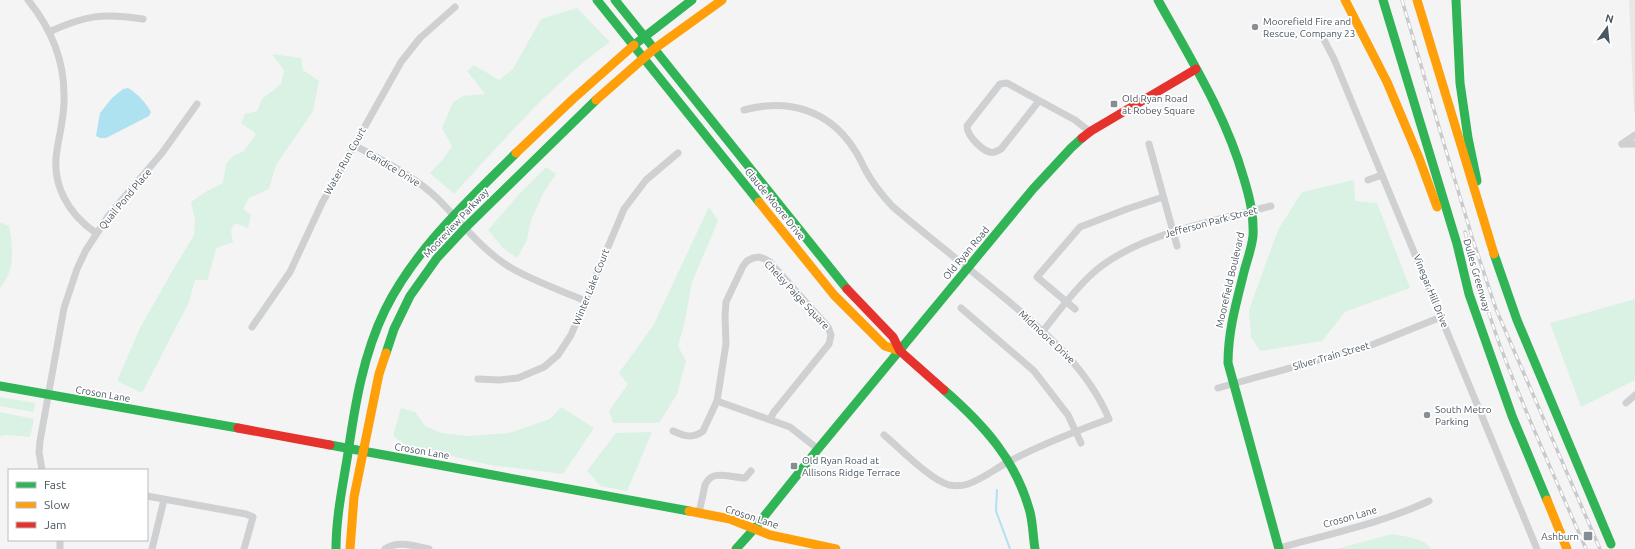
<svg xmlns="http://www.w3.org/2000/svg" width="1635" height="549" viewBox="0 0 1635 549" font-family="Ubuntu,sans-serif">
	<style>
		.commercial { fill: #e8e7e3 }
		.green { fill: #d9f2e3 }
		.water { fill: #aee2f0 }
		.lines { fill: none; stroke-linecap: round; stroke-linejoin: round }
		.stream { stroke: #aee2f0; stroke-width: 2 }
		.street { stroke: #ced0d2; stroke-width: 7 }
		.fast { stroke: #30b455; stroke-width: 9 }
		.slow { stroke: #ff9f0a; stroke-width: 9 }
		.jam { stroke: #e5322d; stroke-width: 9 }
		.rail-casing { stroke: #c9cacc; stroke-width: 3.5 }
		.rail { stroke: #fff; stroke-width: 2; stroke-dasharray: 6; stroke-linecap: butt }
		.poi-dot { fill: #868d94; stroke: #fff; stroke-width: 1.5 }
		.labels { text-anchor: middle; dominant-baseline: central; stroke-width: 3.5; stroke-linejoin: round; paint-order: stroke }
		.poi-label { font-size: 10px; fill: #4a5661; stroke: #fff; text-anchor: start }
		.street-label { font-size: 10px; fill: #4a5661; stroke: #fff }
	</style>
	<rect width="100%" height="100%" fill="#f4f4f4"/>
	<polygon class="commercial" points="1629,0 1635,0 1635,114 1634,112"/>
	<g class="green">
		<path d="M577 8 610 42C551 84 503 141 454 194L430 173 444 158 452 146 442 128 453 102 463 96 485 94 467 71 474 65 499 80 513 69 541 19Z"/>
		<polygon points="272,54 301,58 303,70 319,81 313,111 276,165 269,189 249,198 243,209 251,215 248,228 235,223 231,231 233,242 216,248 208,280 195,280 189,302 142,393 117,381 140,328 170,275 194,235 195,220 191,202 207,191 223,183 226,164 233,156 244,151 256,134 241,123 245,114 257,111 262,99 281,84 284,70"/>
		<polygon points="546,167 556,174 544,192 531,220 527,240 517,258 503,248 488,230 520,193"/>
		<polygon points="1354,180 1355,201 1377,203 1410,288 1345,312 1322,341 1260,351 1251,337 1249,310 1278,230 1302,192"/>
		<polygon points="709,207 718,221 692,282 684,325 678,346 686,361 677,394 659,423 613,423 609,411 628,384 619,373 653,326"/>
		<path d="M0 222 9 226C13 249 16 269 0 288Z"/>
		<polygon points="1635,299 1635,380 1581,407 1550,323"/>
		<polygon points="0,397 36,403 33,412 0,406"/>
		<polygon points="561,407 594,428 563,474 490,465 406,445 393,436 401,408 415,412 425,426 441,433 468,436 509,433 550,419"/>
		<polygon points="0,412 34,419 30,437 7,435 0,436"/>
		<polygon points="652,432 627,491 601,486 587,471 616,433"/>
		<path d="M1392 534C1402 536 1426 538 1431 549H1336Z"/>
	</g>
	<path class="water" d="M128 88C138 94 145 102 151 112L149 116 106 138H100L96 136 100 113 112 98 123 89Z"/>
	<g class="lines">
		<polyline class="stream" points="997,490 996,511 1010,549"/>
		<g class="street">
			<path d="M28 0C50 27 64 60 64 95 65 114 60 131 57 150 51 184 68 214 96 233"/>
			<path d="M49 32C86 15 103 13 143 19"/>
			<polyline points="1321,34 1334,59 1537,549"/>
			<path d="M1039 101 1001 149C999 150 997 151 995 152 985 155 967 136 967 126L1000 84 1007 83 1075 120 1089 131"/>
			<path d="M744 110C788 98 829 110 854 149 859 156 862 164 866 171 873 184 882 195 892 206 929 238 969 268 1007 300 1048 335 1088 369 1109 419 1076 431 1042 444 1010 461 996 468 983 479 968 484 962 486 955 486 949 485 929 479 901 449 884 435"/>
			<polyline points="1149,144 1177,246"/>
			<polyline points="1622,144 1635,135"/>
			<polyline points="1622,144 1635,144"/>
			<path d="M354 145C383 161 414 176 438 199 461 222 481 249 508 266 532 281 560 290 586 301"/>
			<polyline points="1368,180 1382,175"/>
			<polyline points="961,308 1034,371 1068,415 1081,443"/>
			<polyline points="1075,309 1037,277 1080,227 1127,209 1163,197"/>
			<polyline points="252,327 290,272 322,203 401,62 420,38 455,7"/>
			<path d="M1043 331C1059 311 1074 290 1093 273 1136 234 1216 221 1271 206"/>
			<polyline points="478,379 499,380 518,378 544,367 558,355 571,335 624,209 646,180 678,153"/>
			<polyline points="1218,388 1369,346 1441,317"/>
			<polyline points="717,401 790,427 818,449"/>
			<polyline points="1626,403 1635,395"/>
			<path d="M673 431C684 436 693 439 703 431L717 401 726 344 725 316 726 302 743 266 747 261 753 258 759 257 765 259 770 262 828 327 831 335 829 344 774 412 770 419"/>
			<polyline points="42,470 39,452 40,441 64,308 77,269 86,250 109,215 162,153 197,104"/>
			<polyline points="147,496 246,514 253,517 244,549"/>
			<path d="M699 513 705 485C712 468 731 478 745 478L751 471"/>
			<polyline points="60,540 60,549"/>
			<path d="M1279 548C1329 534 1382 523 1429 501"/>
			<polyline points="152,549 164,500"/>
			<path d="M385 549C398 540 415 546 429 549"/>
		</g>
		<g class="fast">
			<polyline points="597,0 759,202"/>
			<polyline points="615,0 847,289"/>
			<path d="M1158 0C1190 58 1226 115 1244 179 1250 199 1254 216 1253 236 1252 246 1248 258 1245 268 1237 300 1228 330 1228 363L1279 549"/>
			<polyline points="1383,0 1457,244 1469,294 1512,416 1547,500"/>
			<polyline points="1456,0 1460,83 1468,138 1477,181"/>
			<polyline points="634,45 692,0"/>
			<polyline points="1494,254 1517,320 1611,544"/>
			<polyline points="386,353 394,329 410,296 437,258 465,228 596,100"/>
			<polyline points="0,386 238,428"/>
			<path d="M944 390C984 425 1016 460 1030 512 1033 524 1033 537 1035 549"/>
			<polyline points="330,445 689,511"/>
			<path d="M336 549C336 516 343 485 348 453 355 405 363 355 385 310 415 249 468 201 516 153"/>
			<polyline points="736,549 754,529 818,449 1033,189 1071,148 1082,138"/>
		</g>
		<g class="slow">
			<polyline points="1345,0 1387,82 1419,158 1437,207"/>
			<polyline points="1417,0 1494,254"/>
			<polyline points="596,100 654,49 722,0"/>
			<polyline points="516,153 573,99 634,45"/>
			<polyline points="759,202 834,295 885,346 900,351"/>
			<polyline points="1547,500 1567,549"/>
			<polyline points="689,511 730,519 770,535 836,549"/>
			<polyline points="350,549 354,497 379,374 386,353"/>
		</g>
		<g class="jam">
			<polyline points="1082,138 1091,131 1196,69"/>
			<polyline points="847,289 893,337 900,351 944,390"/>
			<polyline points="238,428 330,445"/>
		</g>
		<g class="rail-casing">
			<g id="rail">
				<polyline points="1402,0 1441,134 1473,240 1496,309 1600,549"/>
				<path d="M1465 232C1475 268 1485 304 1498 340 1524 411 1556 480 1586 549"/>
			</g>
		</g>
		<use href="#rail" class="rail"/>
	</g>
	<g class="poi-dot">
		<circle cx="1255" cy="27" r="4"/>
		<rect x="1110" y="100" width="8" height="8" rx="2"/>
		<circle cx="1427" cy="415" r="4"/>
		<rect x="790" y="462" width="8" height="8" rx="2"/>
		<rect x="1583" y="531" width="10" height="10" rx="2"/>
	</g>
	<g class="labels">
		<g class="poi-label">
			<text x="1263" y="21">Moorefield Fire and<tspan x="1263" dy="12">Rescue, Company 23</tspan></text>
			<text x="1122" y="98">Old Ryan Road<tspan x="1122" dy="12">at Robey Square</tspan></text>
			<text x="1435" y="409">South Metro<tspan x="1435" dy="12">Parking</tspan></text>
			<text x="802" y="460">Old Ryan Road at<tspan x="802" dy="12">Allisons Ridge Terrace</tspan></text>
			<text x="1579" y="536" text-anchor="end">Ashburn</text>
		</g>
		<g class="street-label">
			<text transform="translate(345 161) rotate(-61)">Water Run Court</text>
			<text transform="translate(393 168) rotate(31)">Candice Drive</text>
			<text transform="translate(125 199) rotate(-50)">Quail Pond Place</text>
			<text transform="translate(775 204) rotate(51)">Claude Moore Drive</text>
			<text transform="translate(1211 222) rotate(-15)">Jefferson Park Street</text>
			<text transform="translate(456 223) rotate(-47)">Mooreview Parkway</text>
			<text transform="translate(966 253) rotate(-50)">Old Ryan Road</text>
			<text transform="translate(1477 275) rotate(74)">Dulles Greenway</text>
			<text transform="translate(1230 280) rotate(-77)">Moorefield Boulevard</text>
			<text transform="translate(591 287) rotate(-68)">Winter Lake Court</text>
			<text transform="translate(1431 291) rotate(68)">Vinegar Hill Drive</text>
			<text transform="translate(797 295) rotate(47)">Chelsy Paige Square</text>
			<text transform="translate(1047 337) rotate(43)">Midmoore Drive</text>
			<text transform="translate(1331 356) rotate(-16)">Silver Train Street</text>
			<text transform="translate(103 394) rotate(10)">Croson Lane</text>
			<text transform="translate(422 451) rotate(10)">Croson Lane</text>
			<text transform="translate(752 517) rotate(18)">Croson Lane</text>
			<text transform="translate(1350 517) rotate(-16)">Croson Lane</text>
		</g>
	</g>
	<rect x="8" y="469" width="140" height="72" fill="#ffffff" stroke="#b7bbc0"/>
	<rect x="16" y="482" width="20" height="6" fill="#30b455" stroke="#b7bbc0"/>
	<text x="44" y="489" font-size="12" fill="#4a5661">Fast</text>
	<rect x="16" y="502" width="20" height="6" fill="#ff9f0a" stroke="#b7bbc0"/>
	<text x="44" y="509" font-size="12" fill="#4a5661">Slow</text>
	<rect x="16" y="522" width="20" height="6" fill="#e5322d" stroke="#b7bbc0"/>
	<text x="44" y="529" font-size="12" fill="#4a5661">Jam</text>
	<g transform="translate(1607 28) rotate(15)" stroke="#ffffff" stroke-width="3" paint-order="stroke">
	<path d="M0-3L7 15L0 10L-7 15Z" fill="#4a5661"/>
	<text y="-6" font-size="11" font-weight="bold" text-anchor="middle" fill="#4a5661">N</text>
	</g>
</svg>
